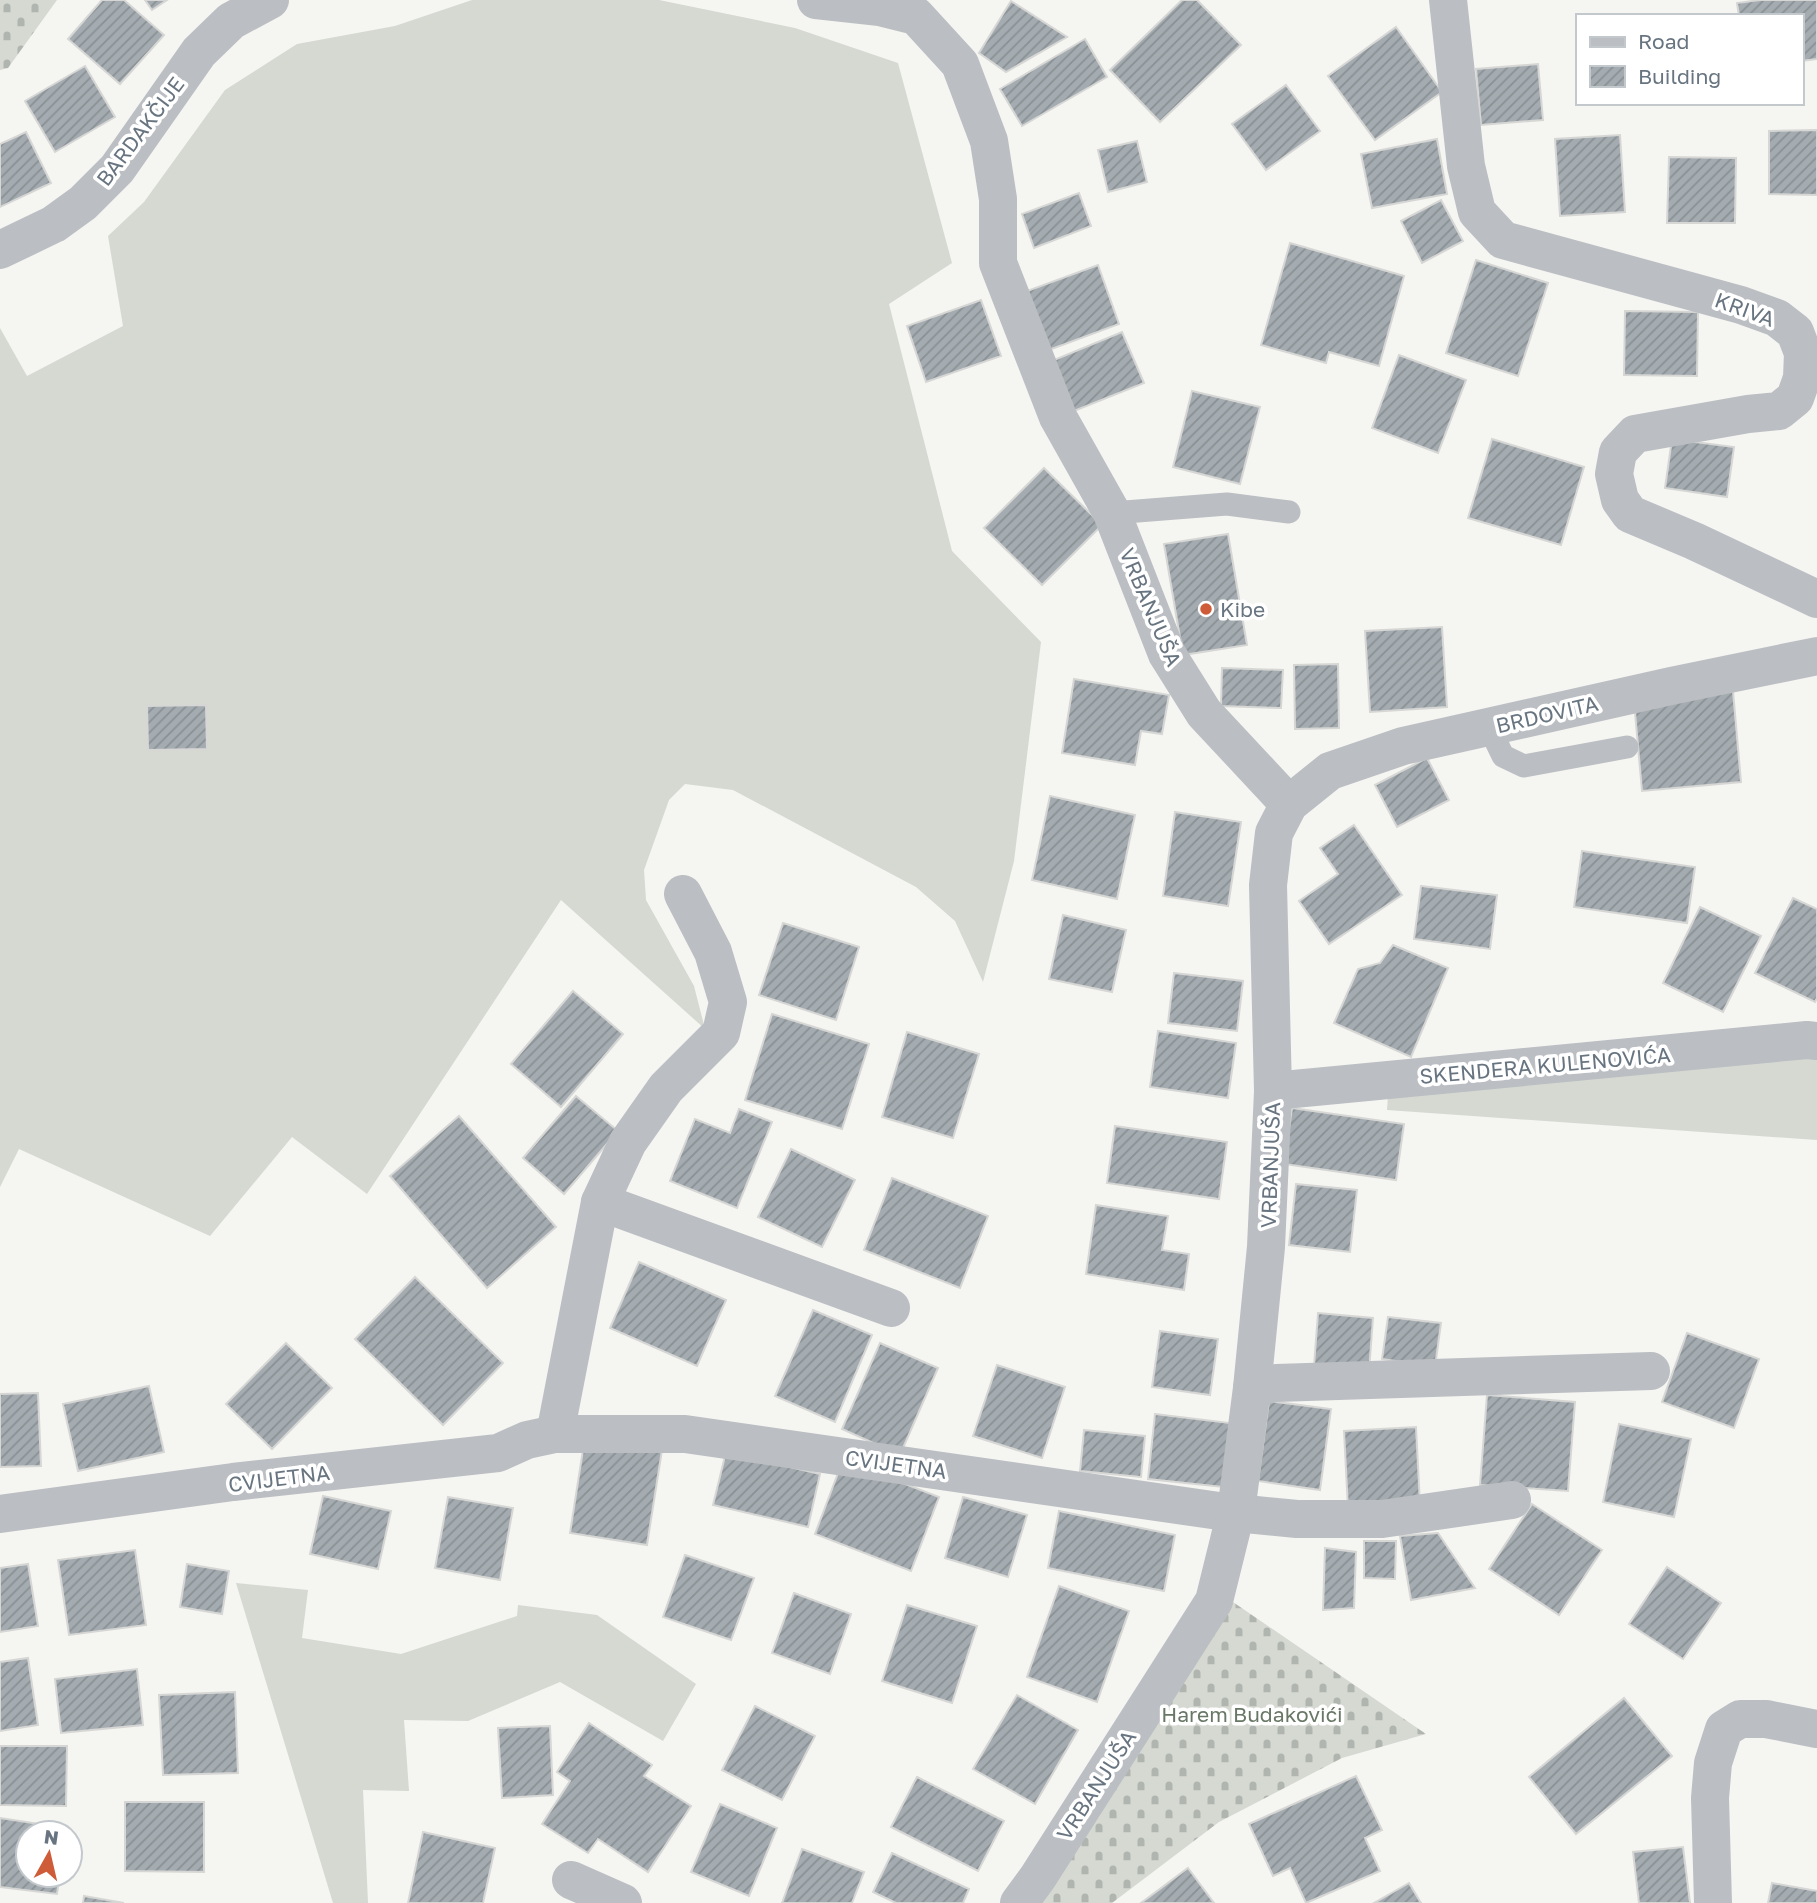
<svg xmlns="http://www.w3.org/2000/svg" width="1817" height="1903" viewBox="0 0 1817 1903" font-family="'Golos Text',sans-serif">
	<style>
		.grass { fill: #d5d9d2 }
		.cemetery { fill: url(#cemetery-stones) }
		.building { fill: url(#building-hatch); stroke: #d6d7d5; stroke-width: 2 }
		.lines { fill: none; stroke-linecap: round; stroke-linejoin: round }
		.service { stroke: #bbbec2; stroke-width: 23 }
		.minor { stroke: #bbbec2; stroke-width: 38 }
		.tertiary { stroke: #bbbec2; stroke-width: 38 }
		.poi-dot { fill: #ce5c39; stroke: #fff; stroke-width: 2.5 }
		.labels { text-anchor: middle; dominant-baseline: central; stroke-width: 7; stroke-linejoin: round; paint-order: stroke }
		.street-label { font-size: 21px; fill: #687580; stroke: #fff }
		.poi-label { font-size: 21px; fill: #687580; stroke: #fff; text-anchor: start }
		.park-label { font-size: 21px; fill: #697866; stroke: #fff }
	</style>
	<defs>
		<pattern id="cemetery-stones" width="16" height="16" patternUnits="userSpaceOnUse" patternTransform="scale(1.75)"><rect width="16" height="16" fill="#d5d9d2"/><path d="M2 7V4a2 2 0 0 1 4 0v3zM10 15v-3a2 2 0 0 1 4 0v3z" fill="#b1b5b0"/></pattern>
		<pattern id="building-hatch" width="6" height="6" patternUnits="userSpaceOnUse" patternTransform="scale(1.75)"><rect width="6" height="6" fill="#a5acb1"/><path d="M-1 1l2-2M0 6l6-6M5 7l2-2" fill="none" stroke="#8a9195"/></pattern>
	</defs>
	<rect width="100%" height="100%" fill="#f5f5f2"/>
	<g class="grass">
		<polygon points="472,0 659,0 795,28 898,63 952,263 889,304 952,551 1041,642 1014,861 983,982 955,921 916,887 733,790 685,784 669,800 644,870 646,900 694,986 705,1029 561,900 367,1194 292,1137 210,1236 19,1149 0,1187 0,328 27,376 123,326 108,236 144,202 225,90 297,44 395,26"/>
		<polygon points="1817,1057 1817,1140 1387,1110 1388,1096"/>
		<polygon points="236,1583 308,1590 302,1638 401,1654 517,1616 518,1605 597,1615 696,1684 663,1741 560,1682 468,1721 404,1720 409,1791 363,1790 368,1903 333,1903"/>
	</g>
	<g class="cemetery">
		<polygon points="0,0 57,0 8,68 0,70"/>
		<polygon points="1230,1600 1426,1734 1342,1758 1219,1822 1112,1903 1040,1903"/>
	</g>
	<g class="building">
		<polygon points="102,0 124,0 164,35 120,84 68,39"/>
		<polygon points="145,0 167,0 152,10"/>
		<polygon points="1182,0 1197,0 1241,45 1160,122 1110,70"/>
		<polygon points="1760,0 1817,0 1817,59 1801,61 1801,16 1739,16 1737,3"/>
		<polygon points="1011,1 1067,37 1006,72 979,53"/>
		<polygon points="1396,27 1442,92 1375,140 1328,76"/>
		<polygon points="1085,39 1107,77 1022,126 1000,89"/>
		<polygon points="1538,64 1543,120 1481,125 1476,69"/>
		<polygon points="85,66 115,117 55,152 25,101"/>
		<polygon points="1286,85 1320,131 1266,170 1232,124"/>
		<polygon points="1817,130 1817,195 1769,194 1769,131"/>
		<polygon points="26,132 51,183 0,207 0,144"/>
		<polygon points="1620,135 1625,212 1560,216 1555,139"/>
		<polygon points="1437,139 1447,194 1372,208 1361,154"/>
		<polygon points="1137,141 1147,182 1108,192 1098,150"/>
		<polygon points="1669,157 1736,158 1735,223 1667,223"/>
		<polygon points="1079,193 1091,226 1034,248 1022,214"/>
		<polygon points="1441,200 1463,241 1422,263 1401,221"/>
		<polygon points="1290,243 1404,276 1379,366 1329,352 1326,363 1261,345"/>
		<polygon points="1476,260 1548,283 1518,376 1446,353"/>
		<polygon points="1098,265 1119,324 1049,350 1027,291"/>
		<polygon points="981,300 1001,356 926,382 907,326"/>
		<polygon points="1625,311 1698,312 1697,376 1624,375"/>
		<polygon points="1122,332 1144,383 1074,411 1054,360"/>
		<polygon points="1399,355 1466,380 1438,453 1372,428"/>
		<polygon points="1192,391 1260,407 1240,484 1173,467"/>
		<polygon points="1492,439 1584,467 1561,545 1468,518"/>
		<polygon points="1672,439 1734,447 1727,497 1665,488"/>
		<polygon points="1044,468 1102,525 1042,585 984,528"/>
		<polygon points="1228,534 1247,645 1183,655 1164,544"/>
		<polygon points="1442,627 1447,707 1370,712 1365,631"/>
		<polygon points="1338,664 1339,728 1295,729 1294,665"/>
		<polygon points="1222,668 1283,670 1281,708 1221,706"/>
		<polygon points="1074,679 1169,695 1162,734 1141,731 1135,765 1062,753"/>
		<polygon points="1733,691 1741,782 1642,791 1634,701"/>
		<polygon points="206,705 207,749 148,750 147,706"/>
		<polygon points="1427,758 1449,800 1397,827 1375,785"/>
		<polygon points="1050,796 1135,815 1117,899 1032,880"/>
		<polygon points="1175,812 1241,822 1228,906 1163,896"/>
		<polygon points="1354,825 1402,895 1329,944 1299,901 1338,874 1320,848"/>
		<polygon points="1582,851 1695,867 1687,923 1574,907"/>
		<polygon points="1421,886 1497,895 1490,949 1414,939"/>
		<polygon points="1793,898 1817,909 1817,998 1815,1002 1755,973"/>
		<polygon points="1700,907 1761,936 1723,1012 1663,983"/>
		<polygon points="1063,915 1126,930 1112,992 1049,979"/>
		<polygon points="783,923 859,947 836,1020 759,995"/>
		<polygon points="1393,945 1448,968 1411,1057 1334,1023 1358,969 1380,963"/>
		<polygon points="1174,973 1243,981 1237,1031 1168,1023"/>
		<polygon points="573,991 623,1034 561,1107 511,1064"/>
		<polygon points="772,1014 869,1044 842,1129 745,1100"/>
		<polygon points="1158,1031 1236,1043 1228,1098 1150,1087"/>
		<polygon points="907,1032 979,1054 953,1138 882,1117"/>
		<polygon points="576,1096 618,1131 564,1194 523,1158"/>
		<polygon points="1292,1108 1404,1124 1396,1180 1284,1164"/>
		<polygon points="739,1109 772,1122 737,1208 670,1181 695,1119 730,1133"/>
		<polygon points="459,1116 556,1227 487,1288 390,1176"/>
		<polygon points="1115,1126 1227,1142 1219,1199 1107,1183"/>
		<polygon points="791,1149 855,1180 822,1247 758,1217"/>
		<polygon points="892,1178 988,1216 960,1288 864,1250"/>
		<polygon points="1296,1184 1357,1190 1350,1252 1289,1245"/>
		<polygon points="1096,1205 1168,1216 1162,1250 1189,1254 1184,1290 1086,1274"/>
		<polygon points="639,1262 726,1300 697,1366 610,1328"/>
		<polygon points="415,1277 503,1363 443,1425 355,1339"/>
		<polygon points="813,1310 872,1335 835,1422 775,1396"/>
		<polygon points="1318,1313 1373,1318 1369,1371 1314,1366"/>
		<polygon points="1388,1317 1441,1323 1435,1367 1382,1359"/>
		<polygon points="1160,1331 1218,1339 1210,1395 1152,1387"/>
		<polygon points="1687,1333 1759,1359 1734,1428 1662,1402"/>
		<polygon points="286,1343 332,1388 272,1449 226,1404"/>
		<polygon points="880,1343 938,1368 900,1455 842,1429"/>
		<polygon points="997,1365 1065,1387 1042,1458 973,1436"/>
		<polygon points="149,1386 164,1452 78,1471 63,1404"/>
		<polygon points="38,1393 41,1466 0,1467 0,1394"/>
		<polygon points="1487,1395 1575,1402 1568,1491 1480,1485"/>
		<polygon points="1269,1401 1331,1409 1320,1490 1258,1481"/>
		<polygon points="1155,1414 1230,1423 1223,1487 1148,1479"/>
		<polygon points="1619,1424 1691,1439 1674,1517 1603,1502"/>
		<polygon points="1416,1427 1420,1504 1348,1509 1344,1431"/>
		<polygon points="1084,1430 1145,1436 1141,1477 1080,1471"/>
		<polygon points="585,1437 662,1450 647,1545 570,1533"/>
		<polygon points="726,1452 820,1474 808,1527 713,1505"/>
		<polygon points="843,1460 939,1497 911,1571 815,1534"/>
		<polygon points="323,1496 391,1511 378,1569 310,1554"/>
		<polygon points="448,1497 513,1508 500,1580 435,1568"/>
		<polygon points="963,1497 1027,1515 1008,1577 945,1558"/>
		<polygon points="1532,1504 1602,1550 1559,1615 1489,1569"/>
		<polygon points="1059,1511 1175,1535 1164,1591 1048,1568"/>
		<polygon points="1438,1533 1475,1588 1411,1600 1400,1536"/>
		<polygon points="1364,1541 1396,1541 1395,1579 1364,1578"/>
		<polygon points="1325,1548 1356,1552 1354,1608 1323,1610"/>
		<polygon points="135,1550 146,1625 69,1635 58,1560"/>
		<polygon points="685,1555 754,1578 731,1640 663,1617"/>
		<polygon points="28,1564 38,1626 0,1632 0,1568"/>
		<polygon points="187,1564 229,1571 222,1614 180,1607"/>
		<polygon points="1667,1567 1721,1603 1683,1659 1629,1624"/>
		<polygon points="1059,1586 1129,1611 1097,1702 1027,1677"/>
		<polygon points="794,1593 851,1614 830,1674 772,1653"/>
		<polygon points="907,1605 977,1626 952,1703 882,1681"/>
		<polygon points="28,1658 38,1725 0,1731 0,1662"/>
		<polygon points="137,1669 143,1725 61,1733 55,1679"/>
		<polygon points="235,1692 238,1773 163,1775 159,1695"/>
		<polygon points="1017,1695 1078,1730 1035,1804 973,1769"/>
		<polygon points="1624,1698 1672,1756 1576,1834 1529,1777"/>
		<polygon points="755,1706 815,1736 782,1800 722,1770"/>
		<polygon points="589,1723 652,1765 644,1776 691,1806 648,1872 598,1839 588,1853 542,1824 570,1781 557,1772"/>
		<polygon points="550,1726 553,1795 502,1798 498,1728"/>
		<polygon points="0,1746 67,1746 66,1806 0,1805"/>
		<polygon points="1356,1776 1382,1830 1365,1838 1380,1871 1306,1903 1290,1868 1273,1876 1249,1824"/>
		<polygon points="917,1777 1004,1821 978,1871 891,1827"/>
		<polygon points="125,1802 204,1802 204,1872 125,1871"/>
		<polygon points="720,1804 777,1828 749,1896 691,1872"/>
		<polygon points="0,1818 66,1828 65,1833 28,1833 28,1875 60,1875 57,1894 0,1887"/>
		<polygon points="423,1832 495,1848 483,1903 408,1903"/>
		<polygon points="1683,1847 1690,1903 1639,1903 1633,1852"/>
		<polygon points="802,1849 864,1872 852,1903 782,1903"/>
		<polygon points="892,1853 969,1889 963,1903 896,1903 873,1892"/>
		<polygon points="1188,1868 1214,1903 1141,1903"/>
		<polygon points="1409,1883 1421,1903 1374,1903"/>
		<polygon points="1772,1883 1817,1891 1817,1903 1768,1903"/>
		<polygon points="84,1896 124,1903 83,1903"/>
	</g>
	<g class="lines">
		<g class="service">
			<polyline points="1112,513 1227,504 1289,512"/>
			<polyline points="1489,727 1503,756 1524,766 1627,747"/>
		</g>
		<g class="minor">
			<polyline points="816,0 880,7 916,16 960,64 989,141 998,199 998,263 1058,417 1112,513 1167,654 1204,713 1289,804"/>
			<polyline points="1273,1091 1807,1040 1817,1041"/>
			<polyline points="600,1202 891,1308"/>
			<polyline points="1252,1388 1276,1383 1651,1371"/>
			<polyline points="555,1434 600,1202 628,1142 666,1088 721,1033 728,1002 713,952 683,894"/>
			<polyline points="0,1514 233,1482 498,1453 527,1440 555,1434 685,1434 1226,1512 1297,1519 1382,1519 1512,1500"/>
			<polyline points="571,1880 623,1903"/>
			<polyline points="1713,1903 1710,1798 1713,1763 1724,1729 1740,1719 1766,1719 1817,1729"/>
		</g>
		<g class="tertiary">
			<polyline points="1448,0 1466,166 1477,212 1503,240 1741,305 1777,318 1795,332 1803,353 1802,378 1795,398 1779,411 1748,414 1635,434 1618,452 1614,474 1620,500 1630,514 1694,541 1817,599"/>
			<polyline points="0,250 54,224 83,203 117,169 199,52 231,21 270,0"/>
			<polyline points="1019,1903 1038,1877 1214,1601 1236,1512 1252,1388 1266,1247 1273,1091 1268,885 1274,833 1289,804 1330,771 1403,746 1671,686 1817,656"/>
		</g>
	</g>
	<circle class="poi-dot" cx="1206" cy="609" r="7"/>
	<g class="labels">
		<g class="street-label">
			<text transform="translate(140 131) rotate(-53)">BARDAKČIJE</text>
			<text transform="translate(1745 309) rotate(20)">KRIVA</text>
			<text transform="translate(1151 607) rotate(67)">VRBANJUŠA</text>
			<text transform="translate(1547 714) rotate(-13)">BRDOVITA</text>
			<text transform="translate(1545 1065) rotate(-5)">SKENDERA KULENOVIĆA</text>
			<text transform="translate(1270 1165) rotate(-88)">VRBANJUŠA</text>
			<text transform="translate(896 1464) rotate(8)">CVIJETNA</text>
			<text transform="translate(279 1478) rotate(-7)">CVIJETNA</text>
			<text transform="translate(1096 1785) rotate(-57)">VRBANJUŠA</text>
		</g>
		<g class="poi-label">
			<text x="1220" y="609">Kibe</text>
		</g>
		<g class="park-label">
			<text x="1252" y="1714">Harem Budakovići</text>
		</g>
	</g>
	<rect x="1576" y="14" width="228" height="91" fill="#ffffff" stroke="#c3c8cc" stroke-width="2"/>
	<rect x="1590" y="37" width="35" height="10" fill="#bbbec2" stroke="#c3c8cc" stroke-width="2"/>
	<text x="1638" y="49" font-size="21" fill="#687580">Road</text>
	<rect x="1590" y="66" width="35" height="21" fill="url(#building-hatch)" stroke="#c3c8cc" stroke-width="2"/>
	<text x="1638" y="84" font-size="21" fill="#687580">Building</text>
	<g transform="translate(49 1854) rotate(8)"><circle r="33" fill="#ffffff" stroke="#c3c8cc" stroke-width="2"/>
	<path d="M0-5L12 26L0 18L-12 26Z" fill="#ce5c39"/>
	<text y="-10" font-size="19" font-weight="bold" text-anchor="middle" fill="#687580">N</text>
	</g>
</svg>
